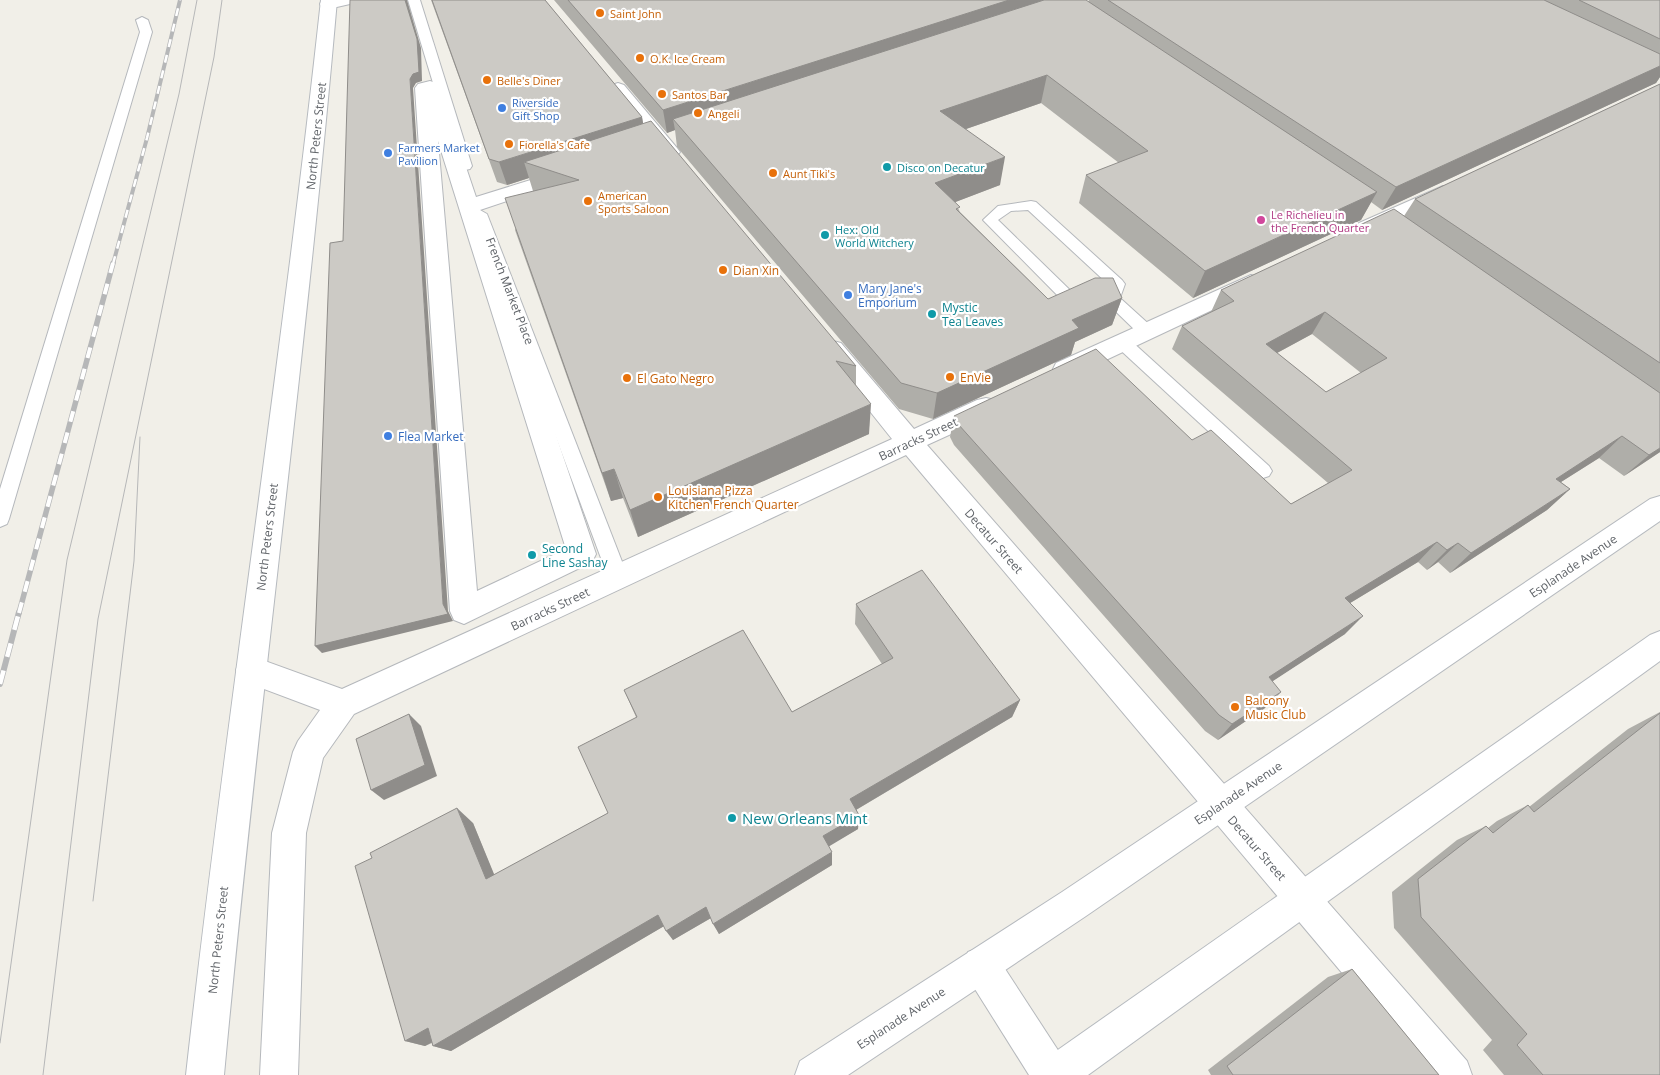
<svg xmlns="http://www.w3.org/2000/svg" width="1660" height="1075" viewBox="0 0 1660 1075" font-family="'Open Sans',sans-serif">
	<style>
		.lines { fill: none; stroke-linecap: round; stroke-linejoin: round }
		.lane-casing { stroke: #b5b8bc; stroke-width: 2 }
		.street-casing { stroke: #b5b8bc; stroke-width: 2 }
		.secondary-casing { stroke: #b6babf; stroke-width: 2 }
		.lane { fill: #fff; fill-rule: evenodd }
		.street { fill: #fff; fill-rule: evenodd }
		.secondary { fill: #fff; fill-rule: evenodd }
		.tram { stroke: #b6b7b8; stroke-width: 1 }
		.rail-far2-casing { stroke: #b6b7b8; stroke-width: 4 }
		.rail-far1-casing { stroke: #b6b7b8; stroke-width: 5.5 }
		.rail-casing { stroke: #b6b7b8; stroke-width: 6 }
		.rail-far2 { stroke: #fff; stroke-width: 2.5; stroke-dasharray: 8; stroke-linecap: butt }
		.rail-far1 { stroke: #fff; stroke-width: 4; stroke-dasharray: 11; stroke-linecap: butt }
		.rail { stroke: #fff; stroke-width: 4.5; stroke-dasharray: 14; stroke-linecap: butt }
		.wall { fill: #afaea9; fill-rule: evenodd }
		.shaded-wall { fill: #8f8d8a }
		.building { fill: #cccac5; stroke: #8f8d8a; fill-rule: evenodd }
		.food-dot { fill: #e8710a; stroke: #fff; stroke-width: 2 }
		.shop-dot { fill: #3f7fe0; stroke: #fff; stroke-width: 2 }
		.culture-dot { fill: #0f9aa8; stroke: #fff; stroke-width: 2 }
		.hotel-dot { fill: #d1479c; stroke: #fff; stroke-width: 2 }
		.labels { text-anchor: middle; dominant-baseline: central; stroke-width: 4.5; stroke-linejoin: round; paint-order: stroke }
		.far-food-label { font-size: 11px; fill: #c56008; stroke: #fff; text-anchor: start }
		.far-shop-label { font-size: 11px; fill: #366cbe; stroke: #fff; text-anchor: start }
		.far-culture-label { font-size: 11px; fill: #0d838f; stroke: #fff; text-anchor: start }
		.far-hotel-label { font-size: 11px; fill: #b23c85; stroke: #fff; text-anchor: start }
		.street-label { font-size: 12px; fill: #5f6368; stroke: #fff }
		.food-label { font-size: 12px; fill: #c56008; stroke: #fff; text-anchor: start }
		.shop-label { font-size: 12px; fill: #366cbe; stroke: #fff; text-anchor: start }
		.culture-label { font-size: 12px; fill: #0d838f; stroke: #fff; text-anchor: start }
		.near-culture-label { font-size: 15px; fill: #0d838f; stroke: #fff; text-anchor: start }
	</style>
	<rect width="100%" height="100%" fill="#f1efe8"/>
	<g class="lines">
		<g class="lane-casing">
			<g id="lane">
				<polygon points="408,0 420,0 472,166 470,169 465,170 458,166"/>
				<polygon points="142,17 148,20 152,32 9,519 7,524 0,527 0,489 140,32 136,20"/>
				<polygon points="1031,201 1036,202 1122,280 1125,284 1120,298 1152,327 1154,331 1152,335 1140,335 1107,303 1104,299 1109,285 1028,210 1011,211 998,220 1074,294 1091,296 1094,300 1091,304 1086,305 1065,303 983,220 998,206"/>
				<polygon points="480,210 487,214 628,577 625,583 618,585 611,583 608,577 473,214"/>
				<polygon points="1123,337 1129,339 1269,466 1272,471 1269,476 1263,478 1257,476 1117,347 1115,343 1117,339"/>
			</g>
		</g>
		<g class="street-casing">
			<g id="street">
				<polygon points="322,0 352,0 350,4 328,9 322,8 320,4"/>
				<path d="M430 81 436 83 439 87 476 197 566 169 573 171 576 175 573 179 480 210 596 554 592 562 464 624 454 620 450 611 415 88 418 84ZM438 141 566 549 477 591Z"/>
				<polygon points="618,83 624,85 677,148 680,152 677,156 663,156 612,93 609,89 612,85"/>
				<polygon points="1443,186 1450,188 1453,192 1450,196 1373,233 1366,235 1359,233 1355,228 1359,223"/>
				<polygon points="1251,275 1259,278 1262,283 1259,288 1074,375 1065,378 1056,375 1053,369 1056,363"/>
				<polygon points="833,341 841,343 914,429 977,400 986,398 995,400 998,407 995,414 927,445 1467,1061 1472,1075 1428,1075 906,455 354,714 323,758 306,833 298,1075 260,1075 272,833 293,752 298,741 320,710 240,680 236,670 240,660 251,656 342,689 892,439 825,355 821,349 825,343"/>
				<polygon points="981,947 994,952 1065,1061 1070,1075 1029,1075 968,978 963,965 968,952"/>
			</g>
		</g>
		<g class="secondary-casing">
			<g id="secondary">
				<path d="M321 0H337C306 359 257 716 224 1075H186C226 716 282 359 321 0Z"/>
				<polygon points="1660,496 1660,521 1086,916 848,1075 795,1075 800,1061 1062,892 1650,499"/>
				<polygon points="1660,631 1660,661 1088,1075 1037,1075 1042,1061 1650,635"/>
			</g>
		</g>
		<use href="#lane" class="lane"/>
		<use href="#street" class="street"/>
		<use href="#secondary" class="secondary"/>
		<g class="tram">
			<polyline points="93,901 134,561 140,437"/>
			<polyline points="0,1043 67,560 179,94 197,0"/>
			<polyline points="43,1075 98,619 214,57 222,0"/>
		</g>
		<g class="rail-far2-casing">
			<polyline id="rail-far2" points="113,264 147,138 180,0"/>
		</g>
		<g class="rail-far1-casing">
			<polyline id="rail-far1" points="19,613 113,263"/>
		</g>
		<g class="rail-casing">
			<polyline id="rail" points="0,684 19,612"/>
		</g>
		<use href="#rail-far2" class="rail-far2"/>
		<use href="#rail-far1" class="rail-far1"/>
		<use href="#rail" class="rail"/>
	</g>
	<g class="wall">
		<polygon points="431,0 545,0 642,117 643,124 856,366 856,385 869,434 638,537 623,498 611,501 515,230 533,191 529,178 507,185 497,182"/>
		<polygon points="554,0 1086,0 1088,2 1089,0 1660,0 1660,77 1656,83 1382,210 1371,202 1361,220 1193,298 1079,203 1086,175 1119,163 1041,103 966,129 1000,185 955,202 960,212 1048,299 1122,298 1112,325 1075,342 1071,355 933,419 899,409 677,147 675,130 667,133"/>
		<path d="M1660 84V452L1624 476 1599 458 1561 482 1570 489 1547 510 1450 573 1438 562 1427 570 1418 562 1350 603 1345 634 1272 681 1265 708 1218 740 1205 731 954 445 950 437 954 416 1192 440 1291 504 1328 483 1172 349 1182 326 1211 312 1221 290 1404 216 1415 199ZM1312 334 1361 373 1326 392 1277 353Z"/>
		<polygon points="856,604 1020,700 1012,717 856,810 859,815 858,829 828,846 832,865 719,934 711,918 673,940 664,926 451,1051 433,1046 432,1043 425,1046 405,1041 473,823 494,875 608,813 636,717 624,690 792,712 882,664 855,624"/>
		<polygon points="1660,712 1660,1075 1504,1075 1483,1050 1492,1040 1394,928 1392,892 1457,840 1486,826 1488,828 1497,821 1528,805 1529,807 1628,729"/>
		<polygon points="1352,969 1439,1075 1211,1075 1208,1070 1328,977"/>
	</g>
	<g class="shaded-wall">
		<polygon points="405,0 407,0 421,48 422,81 416,83 413,88 448,611 453,621 322,653 315,646 443,604 410,79"/>
		<polygon points="1009,0 1054,0 673,119 675,130 667,133 663,110"/>
		<polygon points="1660,66 1660,77 1656,83 1382,210 1396,187"/>
		<polygon points="1047,75 1041,103 937,139 940,111"/>
		<polygon points="642,117 646,140 524,162 529,178 507,185 499,162"/>
		<polygon points="1005,157 1000,185 932,211 935,183"/>
		<polygon points="1377,192 1361,220 1193,298 1205,271"/>
		<polygon points="1122,298 1112,325 1075,342 1071,355 933,419 937,393 1072,320"/>
		<polygon points="1325,312 1312,334 1253,366 1266,344"/>
		<polygon points="871,404 869,434 638,537 630,510"/>
		<polygon points="1622,436 1599,458 1534,499 1556,479"/>
		<polygon points="1660,448 1660,452 1624,476 1649,455"/>
		<polygon points="614,469 623,498 611,501 602,473"/>
		<polygon points="1570,489 1547,510 1450,573 1471,553"/>
		<polygon points="1437,542 1418,562 1327,617 1345,598"/>
		<polygon points="1458,543 1438,562 1427,570 1447,550"/>
		<polygon points="1363,616 1345,634 1253,694 1269,677"/>
		<polygon points="1281,692 1265,708 1218,740 1232,724"/>
		<polygon points="1020,700 1012,717 849,814 850,799"/>
		<polygon points="409,714 421,726 437,776 384,800 371,790"/>
		<polygon points="457,808 473,823 501,891 486,879"/>
		<polygon points="859,815 858,829 823,850 823,836"/>
		<polygon points="832,852 832,865 719,934 713,924"/>
		<polygon points="706,907 711,918 673,940 666,931"/>
		<polygon points="658,915 666,925 451,1051 433,1046"/>
		<polygon points="428,1028 447,1034 425,1046 405,1041"/>
	</g>
	<g class="building">
		<polygon points="350,0 405,0 417,39 419,72 413,74 410,79 443,604 448,614 315,646 330,243 343,241"/>
		<polygon points="432,0 545,0 642,117 499,162 489,159"/>
		<polygon points="568,0 1009,0 663,110"/>
		<polygon points="1044,0 1086,0 1377,192 1205,271 1086,175 1148,151 1047,75 940,111 1005,157 935,183 960,207 956,209 1048,299 1095,278 1113,278 1122,298 1072,320 1079,328 937,393 901,383 673,119"/>
		<polygon points="1108,0 1544,0 1660,54 1660,66 1396,187"/>
		<polygon points="1579,0 1660,0 1660,39"/>
		<polygon points="1660,84 1660,363 1415,199"/>
		<polygon points="651,121 856,366 836,361 871,404 630,510 614,469 602,473 505,198 579,180 524,162"/>
		<path d="M1394 209 1660 393V448L1649 455 1622 436 1556 479 1570 489 1471 553 1458 543 1447 550 1437 542 1345 598 1363 616 1269 677 1281 692 1232 724 1219 715 958 424 954 416 1096 349 1192 440 1211 430 1291 504 1352 470 1182 326 1234 301 1221 290ZM1325 312 1387 358 1326 392 1266 344Z"/>
		<polygon points="922,570 1020,700 850,799 859,815 823,836 832,852 713,924 706,907 666,931 658,915 433,1046 428,1028 405,1041 355,866 372,858 370,853 457,808 486,879 608,813 578,747 637,717 624,690 743,630 792,712 893,658 856,604"/>
		<polygon points="1660,713 1660,1075 1543,1075 1517,1045 1527,1034 1421,917 1418,879 1486,826 1493,833 1528,805 1534,812"/>
		<polygon points="409,714 425,765 371,790 356,739"/>
		<polygon points="1352,969 1439,1075 1233,1075 1227,1066"/>
	</g>
	<g class="food-dot">
		<circle cx="600" cy="13" r="5"/>
		<circle cx="640" cy="58" r="5"/>
		<circle cx="487" cy="80" r="5"/>
		<circle cx="662" cy="94" r="5"/>
		<circle cx="698" cy="113" r="5"/>
		<circle cx="509" cy="144" r="5"/>
		<circle cx="773" cy="173" r="5"/>
		<circle cx="588" cy="201" r="5"/>
		<circle cx="723" cy="270" r="5"/>
		<circle cx="950" cy="377" r="5"/>
		<circle cx="627" cy="378" r="5"/>
		<circle cx="658" cy="497" r="5"/>
		<circle cx="1235" cy="707" r="5"/>
	</g>
	<g class="shop-dot">
		<circle cx="502" cy="108" r="5"/>
		<circle cx="388" cy="153" r="5"/>
		<circle cx="848" cy="295" r="5"/>
		<circle cx="388" cy="436" r="5"/>
	</g>
	<g class="culture-dot">
		<circle cx="887" cy="167" r="5"/>
		<circle cx="825" cy="235" r="5"/>
		<circle cx="932" cy="314" r="5"/>
		<circle cx="532" cy="555" r="5"/>
		<circle cx="732" cy="818" r="5"/>
	</g>
	<circle class="hotel-dot" cx="1261" cy="220" r="5"/>
	<g class="labels">
		<g class="far-food-label">
			<text x="610" y="13">Saint John</text>
			<text x="650" y="58">O.K. Ice Cream</text>
			<text x="497" y="80">Belle's Diner</text>
			<text x="672" y="94">Santos Bar</text>
			<text x="708" y="113">Angeli</text>
			<text x="519" y="144">Fiorella's Cafe</text>
			<text x="783" y="173">Aunt Tiki's</text>
			<text x="598" y="195">American<tspan x="598" dy="13">Sports Saloon</tspan></text>
		</g>
		<g class="far-shop-label">
			<text x="512" y="102">Riverside<tspan x="512" dy="13">Gift Shop</tspan></text>
			<text x="398" y="147">Farmers Market<tspan x="398" dy="13">Pavilion</tspan></text>
		</g>
		<g class="far-culture-label">
			<text x="897" y="167">Disco on Decatur</text>
			<text x="835" y="229">Hex: Old<tspan x="835" dy="13">World Witchery</tspan></text>
		</g>
		<g class="far-hotel-label">
			<text x="1271" y="214">Le Richelieu in<tspan x="1271" dy="13">the French Quarter</tspan></text>
		</g>
		<g class="street-label">
			<text transform="translate(316 136) rotate(-84)">North Peters Street</text>
			<text transform="translate(510 291) rotate(69)">French Market Place</text>
			<text transform="translate(918 439) rotate(-25)">Barracks Street</text>
			<text transform="translate(267 537) rotate(-83)">North Peters Street</text>
			<text transform="translate(994 541) rotate(49)">Decatur Street</text>
			<text transform="translate(1573 566) rotate(-34)">Esplanade Avenue</text>
			<text transform="translate(550 609) rotate(-25)">Barracks Street</text>
			<text transform="translate(1238 793) rotate(-34)">Esplanade Avenue</text>
			<text transform="translate(1257 848) rotate(49)">Decatur Street</text>
			<text transform="translate(218 940) rotate(-84)">North Peters Street</text>
			<text transform="translate(901 1018) rotate(-33)">Esplanade Avenue</text>
		</g>
		<g class="food-label">
			<text x="733" y="270">Dian Xin</text>
			<text x="960" y="377">EnVie</text>
			<text x="637" y="378">El Gato Negro</text>
			<text x="668" y="490">Louisiana Pizza<tspan x="668" dy="14">Kitchen French Quarter</tspan></text>
			<text x="1245" y="700">Balcony<tspan x="1245" dy="14">Music Club</tspan></text>
		</g>
		<g class="shop-label">
			<text x="858" y="288">Mary Jane's<tspan x="858" dy="14">Emporium</tspan></text>
			<text x="398" y="436">Flea Market</text>
		</g>
		<g class="culture-label">
			<text x="942" y="307">Mystic<tspan x="942" dy="14">Tea Leaves</tspan></text>
			<text x="542" y="548">Second<tspan x="542" dy="14">Line Sashay</tspan></text>
		</g>
		<g class="near-culture-label">
			<text x="742" y="818">New Orleans Mint</text>
		</g>
	</g>
</svg>
